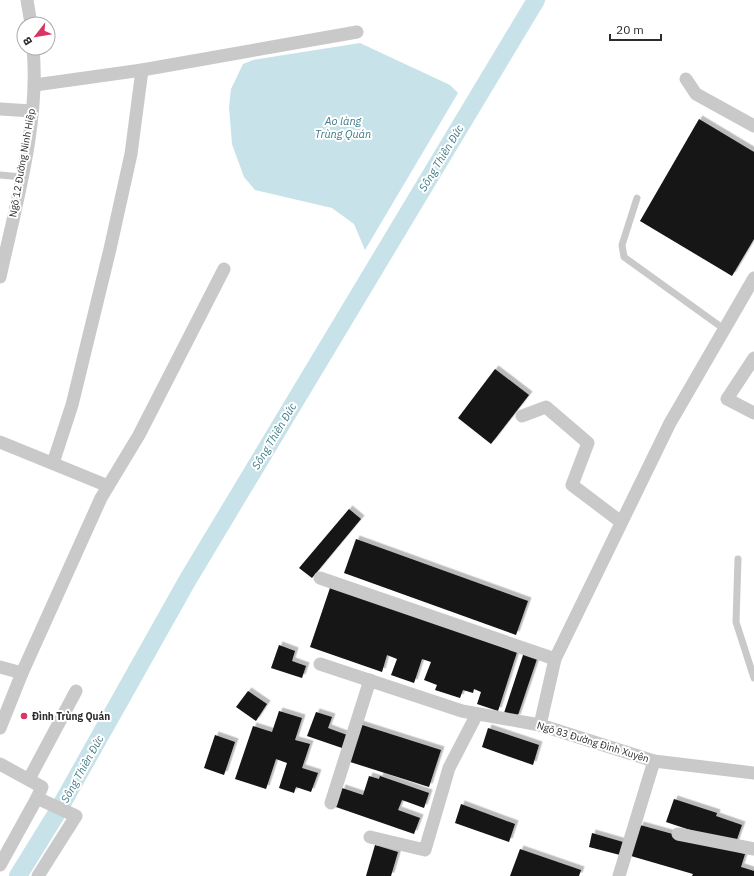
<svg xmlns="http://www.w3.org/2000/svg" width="754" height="876" viewBox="0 0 754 876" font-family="'IBM Plex Sans',sans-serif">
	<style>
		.water { fill: #c7e2e8 }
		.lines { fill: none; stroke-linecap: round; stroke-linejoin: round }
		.canal { stroke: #c7e2e8; stroke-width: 18 }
		.building { fill: #131313; filter: url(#shadow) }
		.lane { stroke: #c9c9c9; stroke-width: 7 }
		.street { stroke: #c9c9c9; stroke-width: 13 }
		.poi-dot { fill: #da3665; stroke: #fff; stroke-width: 1.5 }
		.labels { text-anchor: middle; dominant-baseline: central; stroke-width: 4; stroke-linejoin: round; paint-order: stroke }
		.street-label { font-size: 10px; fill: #2c2c2c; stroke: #fff }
		.poi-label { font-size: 10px; font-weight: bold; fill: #2c2c2c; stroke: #fff; text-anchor: start }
		.water-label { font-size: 11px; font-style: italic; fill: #3f7b88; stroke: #fff }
	</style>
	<defs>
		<filter id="shadow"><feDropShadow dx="3.5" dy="-3.5" stdDeviation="0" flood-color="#0004"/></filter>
	</defs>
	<rect width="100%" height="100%" fill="#fff"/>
	<polygon class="water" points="360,43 450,85 458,93 365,250 354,224 332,208 255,190 244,177 232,144 229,107 231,89 243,64 253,60"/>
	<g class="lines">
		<polyline class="canal" points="18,876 55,816 187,581 536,0"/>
	</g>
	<g class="building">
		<polygon points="699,119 754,152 754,239 732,276 640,221"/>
		<polygon points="495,369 529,395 491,444 458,418"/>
		<polygon points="349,509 361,519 312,578 299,568"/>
		<polygon points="356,539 528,601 516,635 344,573"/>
		<polygon points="331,585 518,649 498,711 477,704 481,692 474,689 473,693 463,690 460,698 435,690 437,685 424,680 431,662 422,659 414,683 391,675 397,659 387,655 382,672 310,647"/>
		<polygon points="279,645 295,651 292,661 306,666 302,678 271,668"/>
		<polygon points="524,652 538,656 517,718 504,713"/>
		<polygon points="248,691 267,704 256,721 236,707"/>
		<polygon points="279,711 302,718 295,740 310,744 302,768 318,773 311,792 296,787 294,793 279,788 287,763 276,759 266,789 235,779 253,726 272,732"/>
		<polygon points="316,712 332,717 328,728 347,735 342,748 307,736"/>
		<polygon points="359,724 441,750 429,787 347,761"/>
		<polygon points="488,728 539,745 533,765 482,747"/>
		<polygon points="215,735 235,742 224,775 204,768"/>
		<polygon points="369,776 379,779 380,776 429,793 424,808 402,800 398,810 420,818 414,834 336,807 342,788 363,795"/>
		<polygon points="674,799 717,813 716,816 742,825 735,845 666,822"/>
		<polygon points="461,804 515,824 509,842 455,823"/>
		<polygon points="640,825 745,854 741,867 754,871 754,876 692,876 693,874 631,856"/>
		<polygon points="592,833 623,842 620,855 589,847"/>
		<polygon points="375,845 398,852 391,876 366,876"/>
		<polygon points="520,849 581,870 579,876 510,876"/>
	</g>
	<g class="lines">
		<g class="lane">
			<polyline points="0,175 22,177"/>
			<polyline points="637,198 622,245 624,257 724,329"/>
			<polyline points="738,559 736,622 754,678"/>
		</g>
		<g class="street">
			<polyline points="27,0 31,24"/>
			<polyline points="686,79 696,94 754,126"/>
			<polyline points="35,85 142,70 357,32"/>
			<polyline points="0,109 32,111"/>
			<path d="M0 277C16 204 40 122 33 48"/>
			<polyline points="754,358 727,399 754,413"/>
			<polyline points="522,416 546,407 588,443 572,485 621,522"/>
			<polyline points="0,442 108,486"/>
			<polyline points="53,463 72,405 110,249 131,154 142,70"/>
			<polyline points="320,578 555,659"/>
			<polyline points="320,664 462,711 540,725 654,761 754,773"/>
			<polyline points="0,667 22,673"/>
			<polyline points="540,725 555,659 670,423 754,278"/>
			<polyline points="0,728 22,673 101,498 139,435 224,269"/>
			<polyline points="0,764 42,787 37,798 0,865"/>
			<polyline points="29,779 76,691"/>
			<polyline points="37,798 76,816 38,876"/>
			<polyline points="331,803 370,680"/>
			<polyline points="678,834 754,849"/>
			<polyline points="370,837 425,850 449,768 477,714"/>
			<polyline points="619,876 654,761"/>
		</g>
	</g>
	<circle class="poi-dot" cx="24" cy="716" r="4"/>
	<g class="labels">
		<g class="street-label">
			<text transform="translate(22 163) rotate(-80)">Ngõ 12 Đường Ninh Hiệp</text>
			<text transform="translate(593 742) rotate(17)">Ngõ 83 Đường Đình Xuyên</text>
		</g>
		<g class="poi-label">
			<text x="32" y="716">Đình Trùng Quán</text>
		</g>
		<g class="water-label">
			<text x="343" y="121">Ao làng<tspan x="343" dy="13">Trùng Quán</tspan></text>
			<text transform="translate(441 158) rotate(-59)">Sông Thiên Đức</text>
			<text transform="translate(274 436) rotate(-59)">Sông Thiên Đức</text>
			<text transform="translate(82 769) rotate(-61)">Sông Thiên Đức</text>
		</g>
	</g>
	<g transform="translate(36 36) rotate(239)"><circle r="19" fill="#ffffff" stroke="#ababab"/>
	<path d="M0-3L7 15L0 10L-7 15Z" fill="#da3665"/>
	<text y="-6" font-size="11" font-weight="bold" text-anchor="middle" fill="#2c2c2c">B</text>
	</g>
	<path d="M610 34v6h51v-6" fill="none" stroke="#2c2c2c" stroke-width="2"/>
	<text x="616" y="34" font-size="12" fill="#2c2c2c" stroke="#ffffff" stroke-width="3" paint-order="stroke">20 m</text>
</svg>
